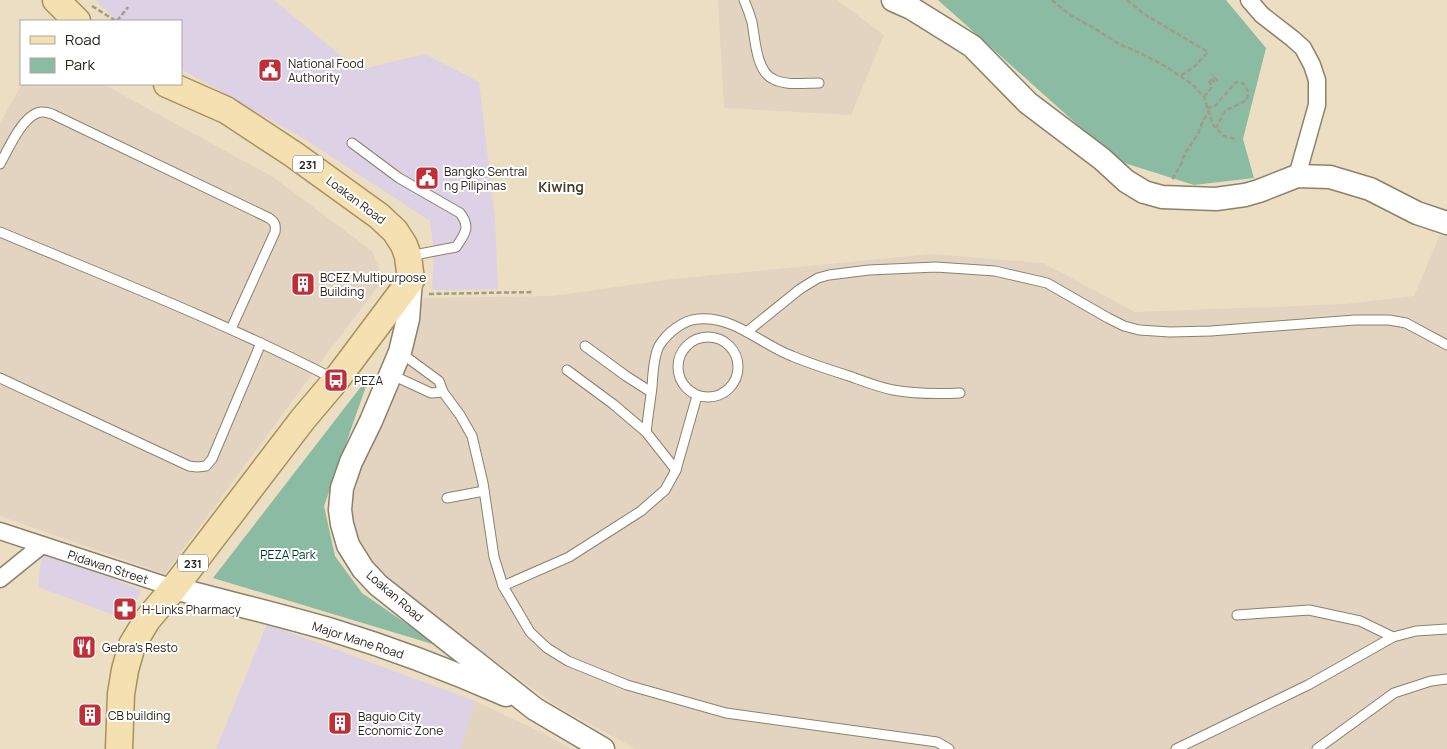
<svg xmlns="http://www.w3.org/2000/svg" width="1447" height="749" viewBox="0 0 1447 749" font-family="Manrope,sans-serif">
	<style>
		.commercial { fill: #dcd1e5 }
		.industrial { fill: #e3d3c1 }
		.green { fill: #8bbca3 }
		.lines { fill: none; stroke-linecap: round; stroke-linejoin: round }
		.lane-casing { stroke: #8d8168; stroke-width: 11 }
		.street-casing { stroke: #8d8168; stroke-width: 19 }
		.secondary-casing { stroke: #8d8168; stroke-width: 25 }
		.primary-casing { stroke: #a9915a; stroke-width: 29 }
		.path { stroke: #a59a85; stroke-width: 2.5; stroke-dasharray: 5 2.5; stroke-linecap: butt }
		.lane { stroke: #fff; stroke-width: 9 }
		.street { stroke: #fff; stroke-width: 16 }
		.secondary { stroke: #fff; stroke-width: 22 }
		.primary { stroke: #f5e0b1; stroke-width: 26 }
		.labels { text-anchor: middle; dominant-baseline: central; stroke-width: 4; stroke-linejoin: round; paint-order: stroke }
		.shield { fill: #fff; stroke: #69665f; stroke-width: 1 }
		.shield-label { font-size: 11px; font-weight: bold; fill: #29241a }
		.poi-label { font-size: 12px; fill: #29241a; stroke: #fff; text-anchor: start }
		.street-label { font-size: 12px; fill: #29241a; stroke: #fff }
		.park-label { font-size: 12px; fill: #003b26; stroke: #fff }
		.neighbourhood-label { font-size: 14px; font-weight: bold; fill: #473c25; stroke: #fff }
	</style>
	<rect width="100%" height="100%" fill="#ecdec3"/>
	<g class="commercial">
		<polygon points="95,0 274,0 358,70 425,54 479,82 495,218 498,289 432,290 434,251 430,221 303,138 181,69 181,21 117,21"/>
		<polygon points="42,552 92,570 141,590 135,604 125,619 38,587"/>
		<polygon points="267,624 475,701 461,749 216,749"/>
	</g>
	<g class="industrial">
		<polygon points="718,0 837,0 884,35 851,115 724,108"/>
		<polygon points="22,84 103,84 273,177 372,251 379,268 380,284 329,351 165,574 0,516 0,123"/>
		<polygon points="1442,230 1447,231 1447,749 636,749 555,705 415,602 359,549 349,511 357,466 417,303 426,298 553,296 673,279 931,254 1043,263 1135,312 1346,304 1414,296"/>
		<polygon points="475,701 545,734 571,749 461,749"/>
	</g>
	<g class="green">
		<polygon points="938,0 1226,0 1266,48 1243,139 1254,178 1194,185 1118,161"/>
		<polygon points="370,375 324,506 335,556 362,593 439,646 213,578"/>
	</g>
	<g class="lines">
		<g class="lane-casing">
			<g id="lane">
				<path d="M744 0C747 7 750 15 752 22 755 38 756 71 773 79 786 86 805 83 819 83"/>
				<path d="M352 143 399 178 460 213C471 227 465 234 456 247L409 256"/>
				<path d="M0 164C8 150 21 119 37 113 42 111 47 112 52 114L269 218C275 222 276 225 275 232L231 329"/>
				<path d="M0 232C112 279 226 323 334 379"/>
				<polyline points="748,331 800,289 818,278 829,275 869,270 936,267 995,271 1047,283 1108,318 1124,326 1139,330 1170,332 1211,331 1355,320 1389,320 1406,323 1447,345"/>
				<circle cx="708" cy="367" r="30"/>
				<polyline points="585,346 626,376 651,392"/>
				<polyline points="401,353 439,381 443,392 460,415 472,436 483,483 494,557 503,586 530,632 547,648 568,661 627,685 726,713 937,742 949,749"/>
				<polyline points="567,370 613,404 646,432 676,470"/>
				<polyline points="392,375 431,393 443,392"/>
				<polyline points="0,378 189,466 197,467 206,466 212,459 261,343"/>
				<path d="M646 432C648 417 650 402 652 387 653 375 653 358 659 346 667 333 683 320 698 319 735 316 760 344 792 356 811 364 830 370 849 376 863 381 878 387 893 390 915 394 938 394 960 393"/>
				<polyline points="447,498 484,491"/>
				<polyline points="503,586 569,557 641,511 665,490 676,470 697,396"/>
				<polyline points="1237,615 1309,610 1360,621 1393,637"/>
				<polyline points="1176,749 1308,685 1393,637 1416,631 1447,629"/>
				<polyline points="1317,749 1394,693 1431,681 1447,679"/>
			</g>
		</g>
		<g class="street-casing">
			<g id="street">
				<polyline points="1249,0 1262,15 1293,39 1303,48 1312,65 1317,80 1317,105 1297,176"/>
				<polyline points="0,531 174,588"/>
				<polyline points="0,579 42,545"/>
			</g>
		</g>
		<g class="secondary-casing">
			<g id="secondary">
				<polyline points="893,0 911,8 972,46 1028,103 1102,159 1126,181 1144,192 1162,197 1216,199 1245,195 1259,191 1297,176 1330,177 1370,189 1417,213 1447,223"/>
				<polyline points="411,280 408,319 400,352 371,421 351,462 342,488 340,510 342,524 348,545 363,569 378,585 417,616 535,709 603,749"/>
				<path d="M174 588C226 602 280 615 332 630 391 648 449 670 506 695"/>
			</g>
		</g>
		<g class="primary-casing">
			<g id="primary">
				<polyline points="56,0 77,21"/>
				<polyline points="119,749 121,694 125,670 132,645 147,620 174,588 303,419 336,380 411,280 408,256 404,245 395,231 379,216 293,154 226,110 167,84"/>
			</g>
		</g>
		<g class="path">
			<polyline points="1052,0 1070,15 1094,28 1119,44 1140,53 1165,66 1192,84 1204,97 1213,125 1224,136 1236,139"/>
			<polyline points="1127,0 1144,14 1208,52 1194,67 1180,76"/>
			<polyline points="92,6 116,21"/>
			<polyline points="117,21 128,7"/>
			<polyline points="1204,97 1212,87 1209,80 1210,79 1215,82 1217,80 1212,76 1213,75"/>
			<polyline points="1207,108 1215,106 1236,82 1243,83 1248,91 1247,100 1225,111 1216,128"/>
			<polyline points="1174,179 1173,178 1181,164 1185,153 1198,134 1203,120 1208,113"/>
			<polyline points="429,294 534,292"/>
		</g>
		<use href="#lane" class="lane"/>
		<use href="#street" class="street"/>
		<use href="#secondary" class="secondary"/>
		<use href="#primary" class="primary"/>
	</g>
	<defs>
		<g id="civic-square" transform="scale(1.25)"><rect x="-9" y="-9" width="18" height="18" rx="4" fill="#bf2f37" stroke="#fff"/><path d="M-.6-6.5H3V-4.5H.6V-3L4-1V1h2V6H-6V1h2V-1L-.6-3ZM-1.2 2.5V6h2.4V2.5Z" fill="#fff"/></g>
		<g id="building-square" transform="scale(1.25)"><rect x="-9" y="-9" width="18" height="18" rx="4" fill="#bf2f37" stroke="#fff"/><path d="M-4-6H4V6H1V3H-1V6H-4ZM-2.5-4.3h1.7v1.8h-1.7ZM.8-4.3h1.7v1.8H.8ZM-2.5-1h1.7V.8h-1.7ZM.8-1h1.7V.8H.8Z" fill="#fff"/></g>
		<g id="bus-square" transform="scale(1.25)"><rect x="-9" y="-9" width="18" height="18" rx="4" fill="#bf2f37" stroke="#fff"/><path d="M-5-6H5V4H4V6H2V4H-2V6H-4V4H-5ZM-3.5-4V0h7V-4ZM-3.5 1.2v1.5H-2V1.2ZM2 1.2v1.5H3.5V1.2Z" fill="#fff"/></g>
		<g id="pharmacy-square" transform="scale(1.25)"><rect x="-9" y="-9" width="18" height="18" rx="4" fill="#bf2f37" stroke="#fff"/><path d="M-2-6h4v4h4v4h-4v4h-4v-4h-4v-4h4Z" fill="#fff"/></g>
		<g id="restaurant-square" transform="scale(1.25)"><rect x="-9" y="-9" width="18" height="18" rx="4" fill="#bf2f37" stroke="#fff"/><path d="M-5-6h1v4h1v-4h1v4h1v-4h1v5L-1.5 .5V6h-2V.5L-5-1ZM5-6V6H3V1.5H1.5Q1.5-4 5-6Z" fill="#fff"/></g>
	</defs>
	<g fill-rule="evenodd">
		<use href="#civic-square" x="270" y="70"/>
		<use href="#civic-square" x="427" y="178"/>
		<use href="#building-square" x="303" y="284"/>
		<use href="#bus-square" x="336" y="380"/>
		<use href="#pharmacy-square" x="125" y="609"/>
		<use href="#restaurant-square" x="84" y="647"/>
		<use href="#building-square" x="90" y="715"/>
		<use href="#building-square" x="340" y="723"/>
	</g>
	<g class="labels">
		<g class="shield">
			<rect x="293" y="155.5" width="30" height="17" rx="4"/>
			<rect x="178" y="554.5" width="30" height="17" rx="4"/>
		</g>
		<g class="shield-label">
			<text x="308" y="164">231</text>
			<text x="193" y="563">231</text>
		</g>
		<g class="poi-label">
			<text x="288" y="63">National Food<tspan x="288" dy="14">Authority</tspan></text>
			<text x="444" y="171">Bangko Sentral<tspan x="444" dy="14">ng Pilipinas</tspan></text>
			<text x="320" y="277">BCEZ Multipurpose<tspan x="320" dy="14">Building</tspan></text>
			<text x="354" y="380">PEZA</text>
			<text x="142" y="609">H-Links Pharmacy</text>
			<text x="102" y="647">Gebra's Resto</text>
			<text x="108" y="715">CB building</text>
			<text x="358" y="716">Baguio City<tspan x="358" dy="14">Economic Zone</tspan></text>
		</g>
		<g class="street-label">
			<text transform="translate(356 200) rotate(37)">Loakan Road</text>
			<text transform="translate(108 567) rotate(18)">Pidawan Street</text>
			<text transform="translate(395 596) rotate(41)">Loakan Road</text>
			<text transform="translate(358 640) rotate(18)">Major Mane Road</text>
		</g>
		<g class="park-label">
			<text x="288" y="554">PEZA Park</text>
		</g>
		<g class="neighbourhood-label">
			<text x="561" y="186">Kiwing</text>
		</g>
	</g>
	<rect x="20" y="20" width="162" height="65" fill="#ffffff" stroke="#a9a7a3"/>
	<rect x="30" y="36" width="25" height="8" fill="#f5e0b1" stroke="#a9a7a3"/>
	<text x="65" y="45" font-size="15" fill="#29241a">Road</text>
	<rect x="30" y="58" width="25" height="15" fill="#8bbca3" stroke="#a9a7a3"/>
	<text x="65" y="70" font-size="15" fill="#29241a">Park</text>
</svg>
